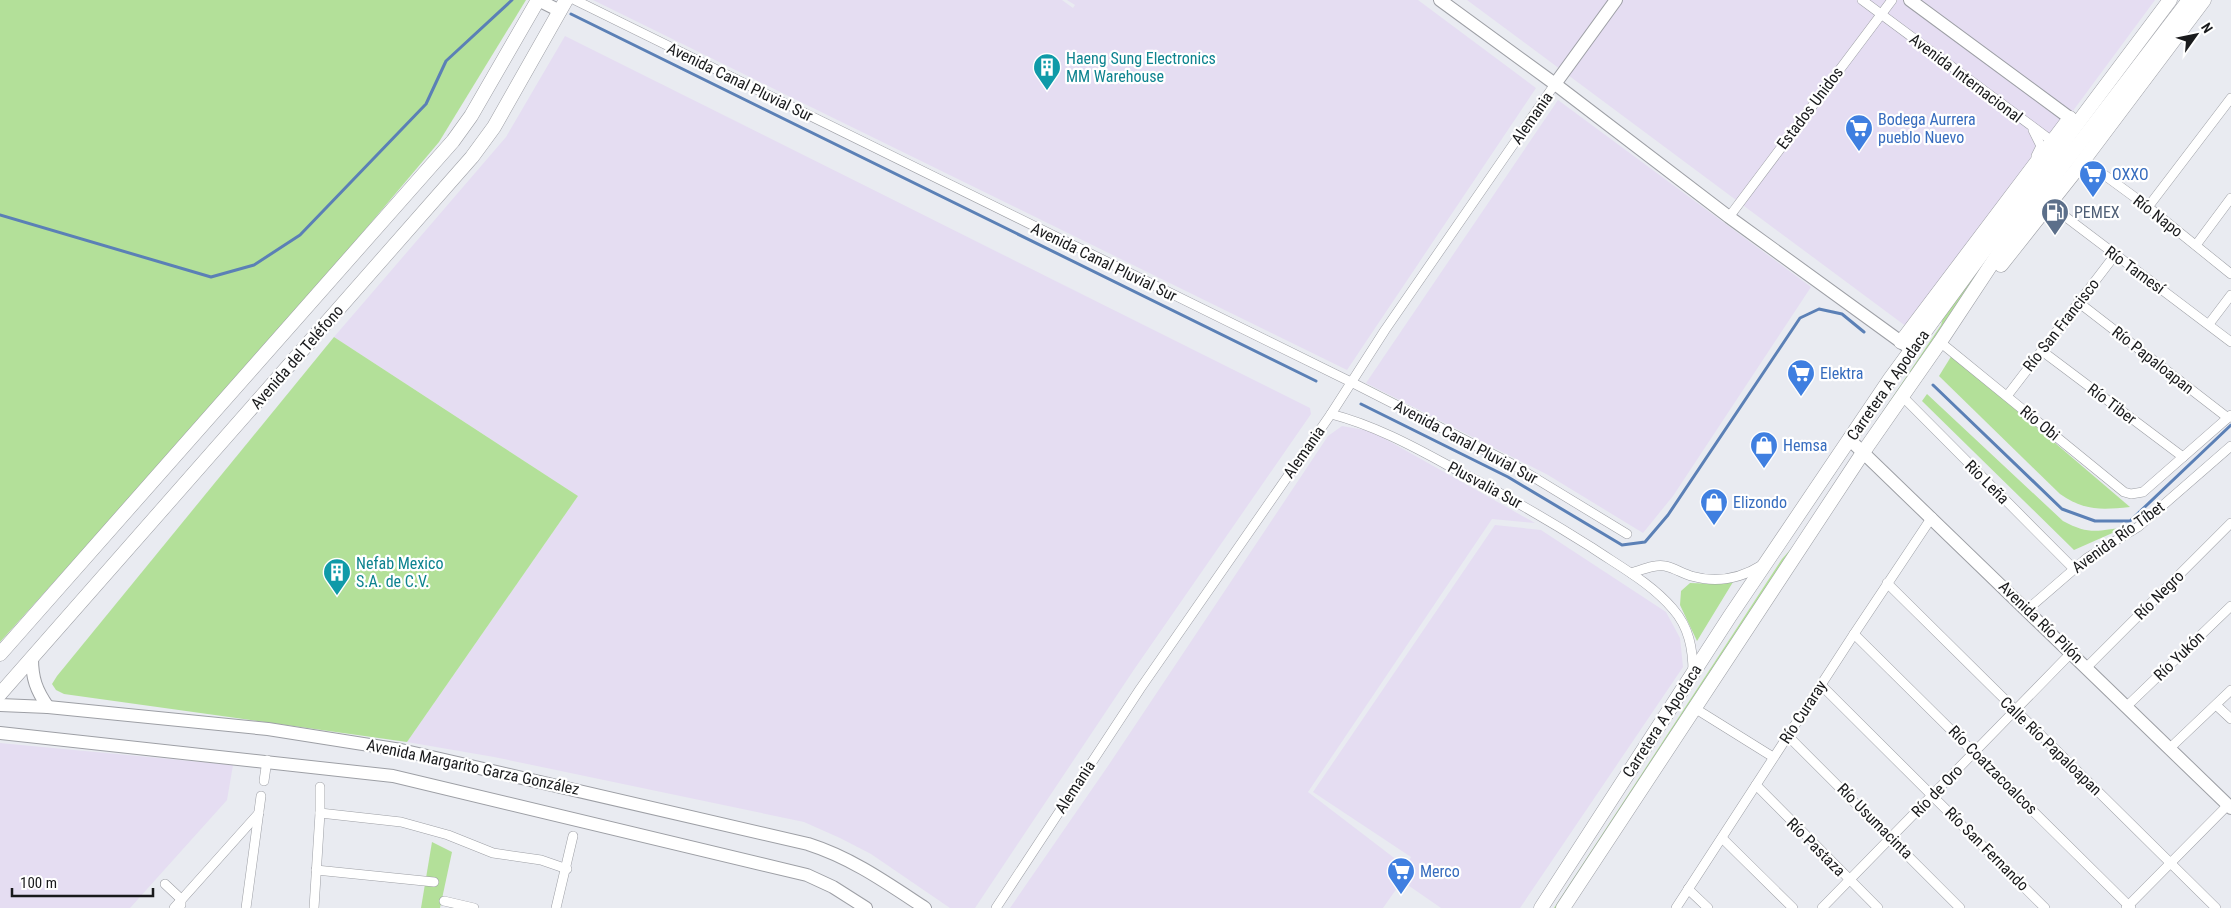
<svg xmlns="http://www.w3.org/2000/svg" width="2231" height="908" viewBox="0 0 2231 908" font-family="'Roboto Condensed',sans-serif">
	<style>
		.industrial { fill: #e5ddf2 }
		.green { fill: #b3e099 }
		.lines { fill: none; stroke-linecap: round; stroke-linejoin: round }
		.stream { stroke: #5b80b6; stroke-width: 3 }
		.minor-casing { stroke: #9d9fa5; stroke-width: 10 }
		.secondary-casing { stroke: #9d9fa5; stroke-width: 14 }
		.primary-casing { stroke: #9d9fa5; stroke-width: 15 }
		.minor { stroke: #fff; stroke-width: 9 }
		.secondary { stroke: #fff; stroke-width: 12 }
		.primary { stroke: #fff; stroke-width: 14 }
		.labels { text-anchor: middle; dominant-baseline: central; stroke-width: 4.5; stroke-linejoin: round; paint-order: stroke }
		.culture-label { font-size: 16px; fill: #0d838f; stroke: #fff; text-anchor: start }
		.street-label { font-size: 16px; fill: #191a1c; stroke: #fff }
		.shop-label { font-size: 16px; fill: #366cbe; stroke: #fff; text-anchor: start }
		.service-label { font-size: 16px; fill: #4e5e75; stroke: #fff; text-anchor: start }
	</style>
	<rect width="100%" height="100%" fill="#e9ebf1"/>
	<g class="industrial">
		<polygon points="593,0 1062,0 1073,8 1075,5 1067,0 1418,0 1536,88 1347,370"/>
		<polygon points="1467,0 2155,0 1911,330"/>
		<polygon points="565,36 1310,408 1311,414 1133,671 975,908 950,908 871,854 840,838 804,822 494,757 407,742 578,496 334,337 506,137"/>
		<polygon points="1558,100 1811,287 1673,496 1643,533 1548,475 1366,383"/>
		<polygon points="1342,426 1371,431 1535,523 1492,519 1308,792 1406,867 1411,857 1313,792 1495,525 1541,530 1666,612 1680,638 1683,667 1520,908 1441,908 1402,881 1383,908 1010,908 1110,763 1328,436"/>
		<polygon points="0,743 233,765 227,800 130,908 0,908"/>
	</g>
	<g class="green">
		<polygon points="0,0 526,0 439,142 283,327 0,642"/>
		<polygon points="2018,211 1874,429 1871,429 1941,325 1944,314"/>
		<polygon points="334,337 578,496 407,742 64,694 56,690 52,684 57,676"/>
		<path d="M1952 355 2130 507C2101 510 2085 511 2060 494L1939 376Z"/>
		<path d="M1927 394 2063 521C2089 535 2097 531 2126 527L2074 550 1922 401Z"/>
		<polygon points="1798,541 1559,908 1554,908 1782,559"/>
		<polygon points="1733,582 1697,641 1680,605 1681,591 1690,583 1720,584"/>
		<polygon points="432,842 452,852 440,908 421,908"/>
	</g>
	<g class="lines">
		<g class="stream">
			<polyline points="571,14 1316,381"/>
			<polyline points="0,215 211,277 254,265 300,235 426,104 446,61 512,0"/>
			<polyline points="1933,385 2062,509 2095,521 2130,521 2231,425"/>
			<polyline points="1361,404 1508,477 1622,545 1645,542 1668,515 1800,318 1819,309 1842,314 1864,332"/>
		</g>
		<g class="minor-casing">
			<g id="minor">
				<polyline points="575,0 1351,382 1512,464 1627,534"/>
				<polyline points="1862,0 2056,144"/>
				<polyline points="2033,130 2041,146 2036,156"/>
				<polyline points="2084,160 2148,207 2231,274"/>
				<polyline points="2046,202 2231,342"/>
				<polyline points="2148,207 2231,98"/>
				<polyline points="1729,217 1892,0"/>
				<polyline points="2196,245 2231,198"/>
				<polyline points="2078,302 2228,418"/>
				<polyline points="2209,324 2231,295"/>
				<polyline points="1940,342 2124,492 2131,494 2143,492 2231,415"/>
				<polyline points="2042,351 2183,457"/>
				<polyline points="1901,395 2073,568"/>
				<polyline points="2007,396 2115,255"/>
				<path d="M1331 414C1373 425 1411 445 1449 466 1498 491 1545 518 1591 547 1619 566 1651 583 1673 609 1689 627 1693 649 1693 673"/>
				<path d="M1631 573C1642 570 1654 564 1665 566 1674 568 1682 573 1691 576 1716 583 1740 579 1762 565"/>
				<polyline points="1887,583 2216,908"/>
				<polyline points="2028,609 2087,558 2138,527 2231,446"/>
				<polyline points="1854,634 2131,908"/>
				<polyline points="2087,667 2231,523"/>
				<polyline points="1821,685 2045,908"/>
				<polyline points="2216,705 2231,719"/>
				<polyline points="2127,706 2231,606"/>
				<polyline points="1696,709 1773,757"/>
				<polyline points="1788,736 1960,908"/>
				<polyline points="2170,748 2231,690"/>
				<polyline points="264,781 267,760"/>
				<polyline points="1756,785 1878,908"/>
				<polyline points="320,813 401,822 448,835 493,853 541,860 567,869"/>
				<polyline points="1722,838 1793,908"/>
				<polyline points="316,870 434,882"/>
				<polyline points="165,884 181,899 181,905"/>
				<polyline points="1688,889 1708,908"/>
				<polyline points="444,901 474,908"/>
				<polyline points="174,908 259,813"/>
				<polyline points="246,908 261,796"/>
				<polyline points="314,908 320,813 320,787"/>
				<polyline points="556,908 573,836"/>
				<polyline points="996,908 1140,689 1331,414 1385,330 1555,84"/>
				<polyline points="1676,908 1854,634 1932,517"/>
				<polyline points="1822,908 2072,652"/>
				<polyline points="2126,908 2228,805"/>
			</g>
		</g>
		<g class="secondary-casing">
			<g id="secondary">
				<polyline points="538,0 560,11"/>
				<polyline points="1440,0 1555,84 1729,217 1908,347"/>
				<polyline points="1910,0 2078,124"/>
				<polyline points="1555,84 1616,0"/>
				<polyline points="1849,439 2231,808"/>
				<path d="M32 658C32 678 36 690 48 707"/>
				<path d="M0 705 48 707 268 729 401 750 808 844C852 858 887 883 925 908"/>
				<polyline points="0,733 393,776 807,875 833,887 866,908"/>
			</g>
		</g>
		<g class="primary-casing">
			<g id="primary">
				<polyline points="2045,151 2070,118"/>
				<polyline points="2001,265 2077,169 2204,0"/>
				<polyline points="1901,342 2045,151 2052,150 2061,155"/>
				<polyline points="0,654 453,141 471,116 538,0"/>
				<polyline points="0,694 472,157 494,127 566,0"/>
				<polyline points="1541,908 1730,616 1890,379 2077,124 2170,0"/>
				<polyline points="1563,908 1864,451 1940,342 2018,224 2189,0"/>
			</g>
		</g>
		<use href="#minor" class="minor"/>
		<use href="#secondary" class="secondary"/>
		<use href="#primary" class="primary"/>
	</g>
	<defs>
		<g id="building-pin" transform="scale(1.4375)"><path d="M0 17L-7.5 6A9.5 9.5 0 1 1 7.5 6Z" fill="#0f9aa8" stroke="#fff"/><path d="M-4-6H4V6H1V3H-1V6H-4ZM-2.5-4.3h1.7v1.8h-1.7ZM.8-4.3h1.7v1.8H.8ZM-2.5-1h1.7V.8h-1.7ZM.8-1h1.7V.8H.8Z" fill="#fff"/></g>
		<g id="supermarket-pin" transform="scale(1.4375)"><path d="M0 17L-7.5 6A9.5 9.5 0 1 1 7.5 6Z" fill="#3f7fe0" stroke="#fff"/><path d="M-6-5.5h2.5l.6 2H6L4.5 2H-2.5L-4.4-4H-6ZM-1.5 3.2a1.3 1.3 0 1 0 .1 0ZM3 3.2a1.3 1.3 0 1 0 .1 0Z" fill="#fff"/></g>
		<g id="fuel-pin" transform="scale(1.4375)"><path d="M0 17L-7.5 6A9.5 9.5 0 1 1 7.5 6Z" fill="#5c6f8a" stroke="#fff"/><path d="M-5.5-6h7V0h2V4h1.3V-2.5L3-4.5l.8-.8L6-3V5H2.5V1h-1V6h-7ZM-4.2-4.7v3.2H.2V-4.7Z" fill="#fff"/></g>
		<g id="shop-pin" transform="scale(1.4375)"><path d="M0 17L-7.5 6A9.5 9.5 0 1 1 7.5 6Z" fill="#3f7fe0" stroke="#fff"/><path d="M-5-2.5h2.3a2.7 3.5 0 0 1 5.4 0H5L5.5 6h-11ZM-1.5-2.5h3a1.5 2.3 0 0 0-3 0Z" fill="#fff"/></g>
	</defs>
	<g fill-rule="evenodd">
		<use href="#building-pin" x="1047" y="67"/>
		<use href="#supermarket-pin" x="1859" y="128"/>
		<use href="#supermarket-pin" x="2093" y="174"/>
		<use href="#fuel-pin" x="2055" y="212"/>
		<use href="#supermarket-pin" x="1801" y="373"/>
		<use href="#shop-pin" x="1764" y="445"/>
		<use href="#shop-pin" x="1714" y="502"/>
		<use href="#building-pin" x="337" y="572"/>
		<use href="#supermarket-pin" x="1401" y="871"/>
	</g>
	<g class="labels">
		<g class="culture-label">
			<text x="1066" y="58">Haeng Sung Electronics<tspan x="1066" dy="18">MM Warehouse</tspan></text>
			<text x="356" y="563">Nefab Mexico<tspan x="356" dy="18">S.A. de C.V.</tspan></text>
		</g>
		<g class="street-label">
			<text transform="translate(1966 78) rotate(37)">Avenida Internacional</text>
			<text transform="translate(740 82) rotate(26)">Avenida Canal Pluvial Sur</text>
			<text transform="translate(1810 108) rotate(-53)">Estados Unidos</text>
			<text transform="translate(1532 118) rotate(-55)">Alemania</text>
			<text transform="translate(2158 216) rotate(38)">Río Napo</text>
			<text transform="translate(1104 262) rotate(26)">Avenida Canal Pluvial Sur</text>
			<text transform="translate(2135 270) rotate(36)">Río Tamesí</text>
			<text transform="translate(2061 325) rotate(-52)">Río San Francisco</text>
			<text transform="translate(297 357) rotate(-49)">Avenida del Teléfono</text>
			<text transform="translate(2153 360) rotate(38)">Río Papaloapan</text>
			<text transform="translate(1888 385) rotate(-55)">Carretera A Apodaca</text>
			<text transform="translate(2112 404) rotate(37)">Río Tiber</text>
			<text transform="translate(2040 423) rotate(39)">Río Obi</text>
			<text transform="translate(1466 442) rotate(28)">Avenida Canal Pluvial Sur</text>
			<text transform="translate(1304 452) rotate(-55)">Alemania</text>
			<text transform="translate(1987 482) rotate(45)">Rio Leña</text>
			<text transform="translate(1485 485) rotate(28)">Plusvalia Sur</text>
			<text transform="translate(2118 537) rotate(-36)">Avenida Río Tíbet</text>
			<text transform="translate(2159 595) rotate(-45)">Río Negro</text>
			<text transform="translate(2041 622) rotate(44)">Avenida Río Pilón</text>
			<text transform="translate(2179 656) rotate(-44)">Río Yukón</text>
			<text transform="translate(1803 712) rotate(-57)">Río Curaray</text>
			<text transform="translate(1662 721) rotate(-57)">Carretera A Apodaca</text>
			<text transform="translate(2051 746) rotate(44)">Calle Río Papaloapan</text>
			<text transform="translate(473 767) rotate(12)">Avenida Margarito Garza González</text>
			<text transform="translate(1993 770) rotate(45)">Río Coatzacoalcos</text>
			<text transform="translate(1075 787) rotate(-57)">Alemania</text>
			<text transform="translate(1937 791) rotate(-46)">Río de Oro</text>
			<text transform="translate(1875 821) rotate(45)">Río Usumacinta</text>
			<text transform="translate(1816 847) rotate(45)">Río Pastaza</text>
			<text transform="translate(1987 849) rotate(45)">Río San Fernando</text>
		</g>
		<g class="shop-label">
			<text x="1878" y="119">Bodega Aurrera<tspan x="1878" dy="18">pueblo Nuevo</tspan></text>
			<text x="2112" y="174">OXXO</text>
			<text x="1820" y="373">Elektra</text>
			<text x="1783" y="445">Hemsa</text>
			<text x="1733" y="502">Elizondo</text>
			<text x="1420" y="871">Merco</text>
		</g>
		<g class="service-label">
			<text x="2074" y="212">PEMEX</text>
		</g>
	</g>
	<g transform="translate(2196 35) rotate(57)" stroke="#ffffff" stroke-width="4" paint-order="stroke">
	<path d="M0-4L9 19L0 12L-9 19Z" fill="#191a1c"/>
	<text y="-8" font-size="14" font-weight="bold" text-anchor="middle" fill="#191a1c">N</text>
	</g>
	<path d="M12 888v8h141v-8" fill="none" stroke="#191a1c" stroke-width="2.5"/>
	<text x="20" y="888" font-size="15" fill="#191a1c" stroke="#ffffff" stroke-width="4" paint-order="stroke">100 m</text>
</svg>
